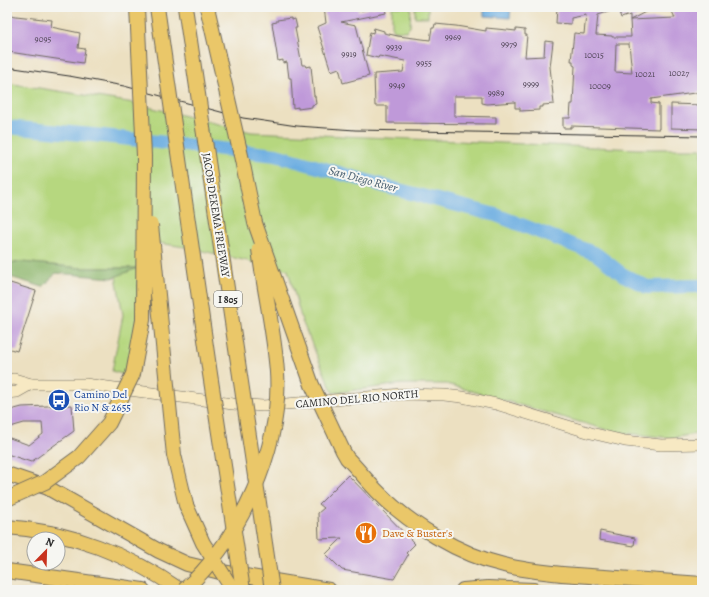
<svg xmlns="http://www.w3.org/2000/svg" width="709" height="597" viewBox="0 0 709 597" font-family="Alegreya,serif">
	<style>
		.green { fill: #b6d77f; stroke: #708155 }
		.forest { fill: #90b86e; stroke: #5e724c }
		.water { fill: #6daee1; stroke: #4c6c86 }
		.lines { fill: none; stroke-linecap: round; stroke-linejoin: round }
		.river { stroke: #6daee1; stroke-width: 14 }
		.building { fill: #bf99d9; fill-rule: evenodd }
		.secondary-casing { stroke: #6f6a60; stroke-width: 12 }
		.highway-casing { stroke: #6f6a60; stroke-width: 16 }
		.secondary { stroke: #f7e9c3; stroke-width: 11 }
		.highway { stroke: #eac769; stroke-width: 14 }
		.tram { stroke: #2b2b2b; stroke-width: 1 }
		.highway-bridge-casing { stroke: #6f6a60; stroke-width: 16; stroke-linecap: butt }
		.highway-bridge { stroke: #eac769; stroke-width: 14 }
		.labels { text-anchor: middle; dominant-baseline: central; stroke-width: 4; stroke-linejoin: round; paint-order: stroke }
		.number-label { font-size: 9px; fill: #504656 }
		.shield { fill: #f6f6f2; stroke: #686867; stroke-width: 1 }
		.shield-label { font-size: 10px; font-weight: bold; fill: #2b2b2b }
		.street-label { font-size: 11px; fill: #2b2b2b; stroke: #f6f6f2 }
		.transit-label { font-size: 11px; fill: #164399; stroke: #f6f6f2; text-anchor: start }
		.food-label { font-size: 11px; fill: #c56008; stroke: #f6f6f2; text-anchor: start }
		.water-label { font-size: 12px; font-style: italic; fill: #42596b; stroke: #f6f6f2 }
	</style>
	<rect width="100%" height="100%" fill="#f6f6f2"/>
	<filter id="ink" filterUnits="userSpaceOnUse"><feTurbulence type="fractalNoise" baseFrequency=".025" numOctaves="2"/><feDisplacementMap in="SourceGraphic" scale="8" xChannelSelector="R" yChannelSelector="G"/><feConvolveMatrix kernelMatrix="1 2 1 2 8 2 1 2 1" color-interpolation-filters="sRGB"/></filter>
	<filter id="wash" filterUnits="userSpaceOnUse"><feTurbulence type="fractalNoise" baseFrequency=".012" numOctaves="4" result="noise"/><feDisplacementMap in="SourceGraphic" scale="16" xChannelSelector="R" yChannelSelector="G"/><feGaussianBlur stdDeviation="0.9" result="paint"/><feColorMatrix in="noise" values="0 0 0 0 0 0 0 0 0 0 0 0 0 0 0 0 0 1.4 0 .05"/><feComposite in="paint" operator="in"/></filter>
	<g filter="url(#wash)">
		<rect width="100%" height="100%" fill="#ece0c1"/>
		<g class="green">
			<polygon points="392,7 411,7 410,27 406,31 394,30 392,26"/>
			<rect x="415" y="7" width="13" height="10"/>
			<polygon points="7,83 128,102 251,132 638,149 702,149 702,433 671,438 614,432 447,384 402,384 333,393 302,321 288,270 185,247 139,240 138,326 125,375 112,371 123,315 116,276 137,268 81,268 22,262 7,263"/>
		</g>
		<polygon class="forest" points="22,262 81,268 138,268 112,278 56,273 43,287 7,276 7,263"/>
		<polygon class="water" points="505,7 511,7 510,18 484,16 484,8 505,9"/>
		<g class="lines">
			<polyline class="river" points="7,127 103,136 276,155 395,189 496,215 596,254 622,274 647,287 702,286"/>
		</g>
		<g id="blocks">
			<g class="building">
				<polygon points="324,7 358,7 358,11 377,7 385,7 386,13 341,22 356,25 369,76 343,83 339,68 331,71 317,27 326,23"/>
				<path d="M557 7H655L630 20V15L621 18 618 9 598 15 596 35 612 36V37H631L630 20 675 18 670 7H702V92L651 99V103L659 104V129L571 126V128H563V118H570L571 104H573L575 66 573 65V61H571L574 33 584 34 586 15 571 18V24L556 23ZM616 44H629L632 73 615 72Z"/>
				<polygon points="7,15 52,20 51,27 80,33 78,48 85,49 83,63 9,52 10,45 7,44"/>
				<polygon points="291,18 291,20 295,19 297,28 295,28 302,65 306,65 306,67 311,66 314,96 315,96 316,104 312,105 312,107 298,109 298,107 293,108 291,78 289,78 287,62 283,63 283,60 278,61 272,23 277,22 277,20"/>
				<polygon points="435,24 456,26 486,31 486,28 507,30 516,31 516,29 525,30 525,35 527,35 525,57 544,56 545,41 553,42 550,67 554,104 543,105 543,107 539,107 539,110 520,111 520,108 515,108 515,102 487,104 482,103 482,96 454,96 454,116 496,117 496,124 387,123 387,106 375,106 374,74 403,72 405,61 379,56 378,58 366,55 370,32 373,33 374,28 384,31 384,33 398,36 430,40 432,28 434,28"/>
				<polygon points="671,104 702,105 702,129 671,128"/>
				<polygon points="7,282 36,291 17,351 7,348 7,311 9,305 7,304"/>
				<polygon points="72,405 74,431 31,462 7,454 7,437 29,445 43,434 42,423 24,423 7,428 7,411 22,407"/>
				<polygon points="348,475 415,544 406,553 408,555 394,579 342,570 326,554 342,538 319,539 318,513 324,508 319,504"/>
				<polygon points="600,531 635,538 634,546 599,540"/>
			</g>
		</g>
	</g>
	<g filter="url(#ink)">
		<use href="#blocks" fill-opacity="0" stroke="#6f6a60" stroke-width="1"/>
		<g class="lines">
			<g class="secondary-casing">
				<g id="secondary">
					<polyline points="7,380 14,379 31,384 85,384 233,404 263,406 402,394 444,395 462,397 496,404 591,433 625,441 661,445 702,444"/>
					<polyline points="7,393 17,392 31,384"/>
				</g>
			</g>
			<g class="highway-casing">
				<g id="highway">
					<polyline points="242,160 255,223"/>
					<polyline points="7,474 48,488 159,551 187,564 216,571 329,590"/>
					<path d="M7 527C69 531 130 555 180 590"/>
					<polyline points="7,571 143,590"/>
					<polyline points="562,574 702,584"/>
					<polyline points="463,590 488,588 534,590"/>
				</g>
			</g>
			<use href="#secondary" class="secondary"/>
			<use href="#highway" class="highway"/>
			<polyline class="tram" points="7,67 69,76 124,86 243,118 264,121 297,126 355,130 702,136"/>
			<g class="highway-bridge-casing">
				<g id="highway-bridge">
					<polyline points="157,7 210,374 243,590"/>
					<polyline points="185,7 272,590"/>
					<polyline points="207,7 242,160"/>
					<path d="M255 223 312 385 343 451 347 458C358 469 367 481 378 492 409 524 460 555 504 565 523 570 542 572 562 574"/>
					<polyline points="151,225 174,455 186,505 203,543 233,590"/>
					<polyline points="7,499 45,482 79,457 109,423 133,374 143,320 144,156 137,7"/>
					<path d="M184 590C240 540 282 448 277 372 274 330 264 290 259 249"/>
				</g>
			</g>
			<use href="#highway-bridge" class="highway-bridge"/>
		</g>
	</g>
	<defs>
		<g id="bus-disc" transform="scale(1.15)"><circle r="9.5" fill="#1a4fb4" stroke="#f6f6f2"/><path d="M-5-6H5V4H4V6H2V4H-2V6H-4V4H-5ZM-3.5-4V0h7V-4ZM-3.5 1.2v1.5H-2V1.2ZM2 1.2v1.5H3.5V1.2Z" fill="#fff"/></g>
		<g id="restaurant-disc" transform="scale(1.15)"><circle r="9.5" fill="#e8710a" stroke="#f6f6f2"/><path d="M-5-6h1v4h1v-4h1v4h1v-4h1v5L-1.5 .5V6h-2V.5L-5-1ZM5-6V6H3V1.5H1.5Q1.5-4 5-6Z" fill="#fff"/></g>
	</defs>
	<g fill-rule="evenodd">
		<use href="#bus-disc" x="59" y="400"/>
		<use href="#restaurant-disc" x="366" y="533"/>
	</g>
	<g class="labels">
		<g class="number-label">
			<text x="453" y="37">9969</text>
			<text x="43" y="39">9095</text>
			<text x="509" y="44">9979</text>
			<text x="394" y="47">9939</text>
			<text x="349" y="54">9919</text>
			<text x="594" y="55">10015</text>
			<text x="424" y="63">9955</text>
			<text x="679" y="73">10027</text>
			<text x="645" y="74">10021</text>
			<text x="531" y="84">9999</text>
			<text x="397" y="85">9949</text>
			<text x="600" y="86">10009</text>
			<text x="496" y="93">9989</text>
		</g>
		<rect class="shield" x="214" y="291" width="28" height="16" rx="3"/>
		<g class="shield-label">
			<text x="228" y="299">I 805</text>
		</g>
		<g class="street-label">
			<text transform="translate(216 215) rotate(81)">JACOB DEKEMA FREEWAY</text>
			<text transform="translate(357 399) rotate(-5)">CAMINO DEL RIO NORTH</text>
		</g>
		<g class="transit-label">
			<text x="74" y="394">Camino Del<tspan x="74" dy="13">Rio N &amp; 2655</tspan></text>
		</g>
		<g class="food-label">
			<text x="382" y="533">Dave &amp; Buster's</text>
		</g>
		<g class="water-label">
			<text transform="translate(363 179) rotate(15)">San Diego River</text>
		</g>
	</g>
	<rect width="709" height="597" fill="none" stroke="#f6f6f2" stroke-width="24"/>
	<g transform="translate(46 551) rotate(23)"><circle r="19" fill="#f6f6f2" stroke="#a5a5a2"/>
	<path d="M0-3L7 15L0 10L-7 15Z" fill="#c8321e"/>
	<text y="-6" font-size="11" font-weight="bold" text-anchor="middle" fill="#2b2b2b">N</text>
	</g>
</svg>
